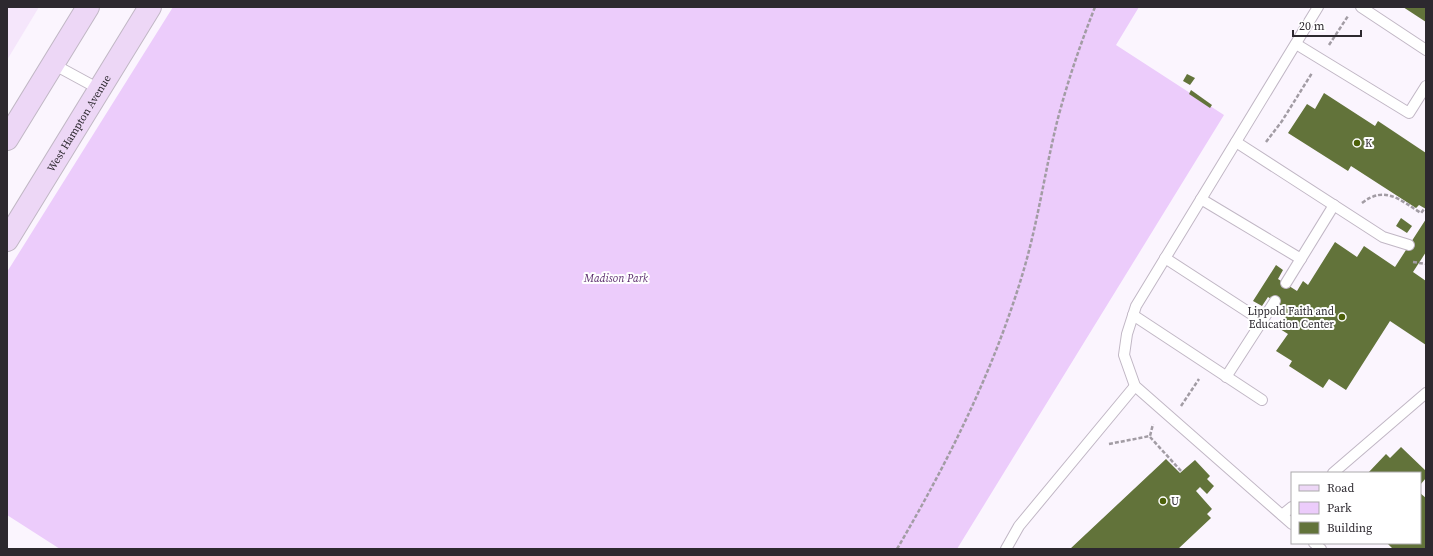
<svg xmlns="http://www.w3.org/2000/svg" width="1433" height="556" viewBox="0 0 1433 556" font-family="'Source Serif 4',serif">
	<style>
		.built { fill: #f5e6fb }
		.green { fill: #ecccfb }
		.building { fill: #62733a }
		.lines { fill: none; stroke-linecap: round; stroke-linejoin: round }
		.service-casing { stroke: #c1b7c5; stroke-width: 12 }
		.secondary-casing { stroke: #c1b7c5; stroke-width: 24 }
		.path { stroke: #a29ca4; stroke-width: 2.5; stroke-dasharray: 4 2; stroke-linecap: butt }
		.service { stroke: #fff; stroke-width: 10 }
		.secondary { stroke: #edd7f6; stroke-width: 22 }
		.poi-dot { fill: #4c6009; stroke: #fff; stroke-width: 1.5 }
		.labels { text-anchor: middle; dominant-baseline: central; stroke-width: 4; stroke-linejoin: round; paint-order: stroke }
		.street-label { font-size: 11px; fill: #2d292f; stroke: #fff }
		.poi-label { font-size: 11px; fill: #2d292f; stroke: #fff; text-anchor: start }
		.park-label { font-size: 11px; font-style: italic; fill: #5c2e6e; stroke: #fff }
	</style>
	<rect width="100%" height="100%" fill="#fbf5fe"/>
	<polygon class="built" points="7,7 39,7 7,60"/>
	<polygon class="green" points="173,7 1139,7 1116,45 1224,115 957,549 60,549 7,515 7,272"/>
	<g class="building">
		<polygon points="1403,7 1426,7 1426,22"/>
		<polygon points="1187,74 1195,78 1190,85 1183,81"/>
		<polygon points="1191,90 1212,105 1210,108 1189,94"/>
		<polygon points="1324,93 1375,126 1378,121 1426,153 1426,209 1419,205 1416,208 1351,166 1348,171 1288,133 1307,104 1315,109"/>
		<polygon points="1401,218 1412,226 1407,233 1396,226"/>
		<polygon points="1426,219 1426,252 1413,272 1426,281 1426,345 1390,321 1346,390 1329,379 1323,388 1289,366 1292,361 1276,351 1288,334 1280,329 1286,319 1281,315 1285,308 1268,297 1262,306 1253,301 1276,265 1283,270 1278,279 1297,291 1303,281 1308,285 1335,242 1357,257 1364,246 1395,267"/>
		<polygon points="1401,447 1426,471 1426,478 1420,485 1420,473 1368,473 1386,454 1390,458"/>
		<polygon points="1166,459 1180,473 1195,460 1210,476 1207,479 1214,486 1207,494 1200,487 1196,491 1212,509 1207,514 1211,518 1178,549 1070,549"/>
		<polygon points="1420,493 1426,498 1426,549 1393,549 1387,543 1420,543"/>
	</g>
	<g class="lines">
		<g class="service-casing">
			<g id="service">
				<polyline points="1361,7 1426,50"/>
				<polyline points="1296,44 1409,113 1426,86"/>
				<polyline points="53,64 99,89"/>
				<polyline points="1236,142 1383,237 1409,245"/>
				<polyline points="1201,199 1301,259"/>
				<polyline points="1165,258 1262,321"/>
				<polyline points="1286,283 1334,205"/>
				<polyline points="1133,315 1262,400"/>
				<polyline points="1226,377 1275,301"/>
				<polyline points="1333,473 1426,393"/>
				<polyline points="1282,515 1292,507"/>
				<polyline points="1292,524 1135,386 1124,355 1127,334 1136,306 1318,7"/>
				<polyline points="1314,543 1321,549"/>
				<polyline points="1006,549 1019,526 1135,386"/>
			</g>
		</g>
		<g class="secondary-casing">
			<g id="secondary">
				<polyline points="7,139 88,7"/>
				<path id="s1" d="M7 240 150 7"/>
			</g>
		</g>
		<g class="path">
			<polyline points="1329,45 1348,16"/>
			<polyline points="1266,142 1282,121 1312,73"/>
			<path d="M1362 203C1385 185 1400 200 1421 213L1425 208"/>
			<polyline points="1413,262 1426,264"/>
			<polyline points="1181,406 1199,379"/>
			<polyline points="1150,437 1182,472"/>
			<polyline points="1109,444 1150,436 1153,424"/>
			<path d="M897 549C949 460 995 368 1024 269 1038 221 1045 171 1057 122 1067 83 1080 45 1095 7"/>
		</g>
		<use href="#service" class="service"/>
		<use href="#secondary" class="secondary"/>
	</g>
	<g class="poi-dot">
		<circle cx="1357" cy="143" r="4"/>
		<circle cx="1342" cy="317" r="4"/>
		<circle cx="1163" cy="501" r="4"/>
	</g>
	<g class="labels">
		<g class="street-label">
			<text stroke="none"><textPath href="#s1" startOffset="137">West Hampton Avenue</textPath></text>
		</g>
		<g class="poi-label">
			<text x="1365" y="143">K</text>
			<text x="1334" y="311" text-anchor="end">Lippold Faith and<tspan x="1334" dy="13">Education Center</tspan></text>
			<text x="1171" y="501">U</text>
		</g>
		<g class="park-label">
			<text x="616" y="278">Madison Park</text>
		</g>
	</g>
	<rect width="1433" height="556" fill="none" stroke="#2d292f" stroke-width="16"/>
	<rect x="1291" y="472" width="130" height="72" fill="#ffffff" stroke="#aba9ac"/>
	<rect x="1299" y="485" width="20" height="6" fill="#edd7f6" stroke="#aba9ac"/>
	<text x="1327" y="492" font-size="12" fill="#2d292f">Road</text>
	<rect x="1299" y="502" width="20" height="12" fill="#ecccfb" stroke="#aba9ac"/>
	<text x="1327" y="512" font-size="12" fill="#2d292f">Park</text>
	<rect x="1299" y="522" width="20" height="12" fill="#62733a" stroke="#aba9ac"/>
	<text x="1327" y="532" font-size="12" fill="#2d292f">Building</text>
	<path d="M1293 30v6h68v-6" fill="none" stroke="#2d292f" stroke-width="2"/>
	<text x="1299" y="30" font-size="12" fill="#2d292f" stroke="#ffffff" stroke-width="3" paint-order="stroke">20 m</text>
</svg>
